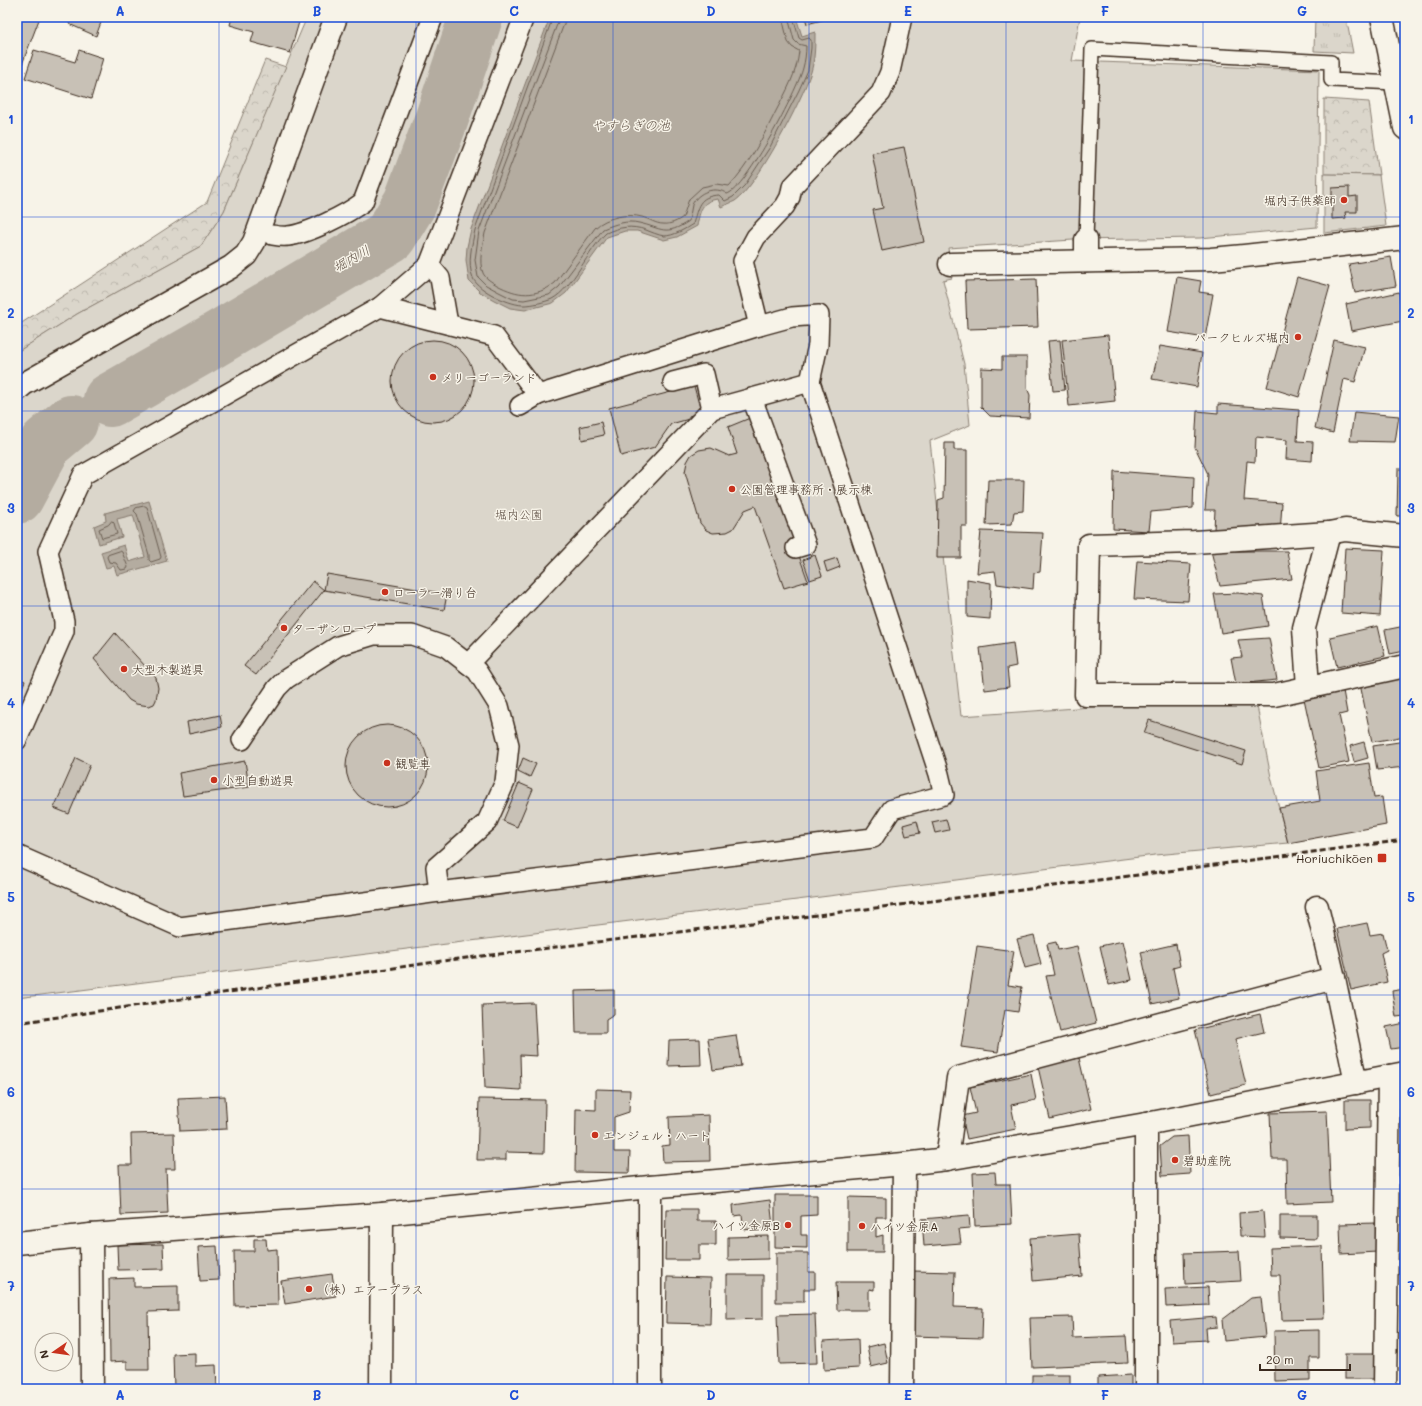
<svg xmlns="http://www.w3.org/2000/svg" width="1422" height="1406" viewBox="0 0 1422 1406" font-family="Mali,'Klee One',sans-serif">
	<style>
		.grass { fill: url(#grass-tufts); stroke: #8b8074 }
		.forest { fill: url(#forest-crowns); stroke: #8b8074 }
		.green { fill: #dbd6cb; stroke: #8b8074 }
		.water { fill: #b4aca0; stroke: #84786c }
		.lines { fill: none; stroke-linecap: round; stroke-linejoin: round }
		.shore { stroke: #6b5e52; stroke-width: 1 }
		.river { stroke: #b4aca0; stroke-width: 54 }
		.building { fill: #c8c1b6; stroke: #3b2a1e }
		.service-casing { stroke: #3b2a1e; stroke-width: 16 }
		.pedestrian-casing { stroke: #3b2a1e; stroke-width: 22 }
		.minor-casing { stroke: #3b2a1e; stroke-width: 25 }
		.service { stroke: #f7f3e8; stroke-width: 13 }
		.pedestrian { stroke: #f7f3e8; stroke-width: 19 }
		.minor { stroke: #f7f3e8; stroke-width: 22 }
		.rail { stroke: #3b2a1e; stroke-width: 3; stroke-dasharray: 6 3; stroke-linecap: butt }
		.grid { fill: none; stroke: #1d4ed8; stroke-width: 1; stroke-opacity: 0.55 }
		.poi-dot { fill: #c8321e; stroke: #f7f3e8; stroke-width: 1.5 }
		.labels { text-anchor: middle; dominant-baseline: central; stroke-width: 3; stroke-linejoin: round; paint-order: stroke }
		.poi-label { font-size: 12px; fill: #3b2a1e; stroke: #f7f3e8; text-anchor: start }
		.park-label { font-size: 12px; fill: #5b4c41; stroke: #f7f3e8 }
		.water-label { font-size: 13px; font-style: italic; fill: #5f5145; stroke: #f7f3e8 }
		.neatline { fill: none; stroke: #1d4ed8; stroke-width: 1.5 }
		.grid-label { font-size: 13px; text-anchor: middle; font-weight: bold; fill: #1d4ed8 }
	</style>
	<defs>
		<pattern id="grass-tufts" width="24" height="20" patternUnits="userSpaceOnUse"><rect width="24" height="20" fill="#dbd6cb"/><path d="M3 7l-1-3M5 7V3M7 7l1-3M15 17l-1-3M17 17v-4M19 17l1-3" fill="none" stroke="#bdb8ae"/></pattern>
		<pattern id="forest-crowns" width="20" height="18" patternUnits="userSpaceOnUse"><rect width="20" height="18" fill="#dbd6cb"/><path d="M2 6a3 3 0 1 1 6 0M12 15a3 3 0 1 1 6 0" fill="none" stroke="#bdb8ae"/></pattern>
	</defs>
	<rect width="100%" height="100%" fill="#f7f3e8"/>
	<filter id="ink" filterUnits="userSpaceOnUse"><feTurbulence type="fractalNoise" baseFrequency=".025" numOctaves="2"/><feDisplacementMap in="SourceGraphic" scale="8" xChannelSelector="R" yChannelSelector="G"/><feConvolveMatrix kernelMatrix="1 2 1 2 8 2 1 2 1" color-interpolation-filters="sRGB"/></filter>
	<g filter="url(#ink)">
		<polygon class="grass" points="1315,17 1346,17 1353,53 1314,51"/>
		<g class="forest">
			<polygon points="265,60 286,67 224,211 201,246 77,314 17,352 17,326 207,202"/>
			<polygon points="1324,99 1369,102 1379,175 1324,174"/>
		</g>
		<g class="green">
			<polygon points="307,17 1080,17 1072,61 1319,70 1317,227 1200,238 1073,240 948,248 952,278 943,280 964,364 970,425 930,441 961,716 1091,707 1256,701 1271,777 1288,843 1155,855 17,998 17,352 77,314 201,246 224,211"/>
			<polygon points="1324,174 1379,175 1386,226 1324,233"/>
		</g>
		<g class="water">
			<path d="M550 17H796L802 36 815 32C815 45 815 59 811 72 803 98 757 187 735 201 731 203 725 205 721 207L718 199C701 201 700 211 697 226L677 237 664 240 637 231H625L607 237 566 293 553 303 525 310 510 308 494 300 480 292 469 281 466 260 467 247 471 229Z"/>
			<polygon points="149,501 167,561 117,575 114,566 106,568 101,552 124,545 129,562 145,557 133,515 117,519 122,537 99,544 94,526 106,521 105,513"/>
		</g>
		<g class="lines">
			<g class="shore">
				<path d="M553 17 475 230C472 244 467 264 473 278 478 291 512 306 525 305 532 305 545 302 552 299 573 288 588 250 606 233 619 227 631 225 646 230 651 232 658 235 664 236 674 236 685 229 693 224 698 207 698 196 719 195L725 201 733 197 745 185 770 147 799 90 808 70 811 48V40L809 38 802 40 799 38 793 17"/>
				<path d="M558 17V22L479 231 475 260 478 277 486 285 499 292 513 299 524 300 549 295 559 287 603 229C615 224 627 220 639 223 662 228 665 237 689 221 690 216 691 210 692 205 697 192 716 185 727 194 746 189 798 89 803 68 805 61 806 53 806 46L798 44 794 40 788 17"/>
				<path d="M565 17 564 24 485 233C483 245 478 261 483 273 485 278 492 282 497 285 518 296 535 298 555 283L595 228C606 217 628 213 642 217 649 219 656 224 663 224 670 225 678 221 683 217L689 199 702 187 716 184 729 186C749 165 763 137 776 111 786 92 797 73 799 51L792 47 788 42 782 17"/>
				<polygon points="145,506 147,507 161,557 160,559 151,562 149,560 149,555 137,514 134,511 136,508"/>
				<polygon points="112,521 114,523 117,534 102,538 99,529 108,525"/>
				<polygon points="120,551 122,552 128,567 127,569 121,570 116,563 109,562 107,557 108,555"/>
			</g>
			<g class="river">
				<polyline points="110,400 201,348 390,236 410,203 442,118 476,17"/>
				<polyline points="17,497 46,443 71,422"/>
			</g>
		</g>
		<g class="building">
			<polygon points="17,17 40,17 18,75 17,75"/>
			<polygon points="72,17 103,17 96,36 69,24"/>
			<polygon points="232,17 280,17 299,22 290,53 251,42 254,32 230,25"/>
			<polygon points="805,17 833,17 807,24"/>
			<polygon points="34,50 75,62 79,50 103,58 91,99 25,78"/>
			<polygon points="904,147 924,242 882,251 873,210 883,208 872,153"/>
			<polygon points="1349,187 1349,197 1357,196 1357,212 1345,212 1346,218 1332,219 1332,188"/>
			<polygon points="1391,257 1396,286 1355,293 1349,264"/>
			<polygon points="1177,277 1201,281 1199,292 1213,294 1205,338 1168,332"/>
			<polygon points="1297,277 1330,286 1299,397 1267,387"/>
			<polygon points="1036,279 1038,327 967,329 965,281"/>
			<polygon points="1399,292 1403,321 1351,331 1346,304"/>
			<polygon points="1108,335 1115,401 1069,406 1062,340"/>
			<circle cx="433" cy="381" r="41"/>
			<polygon points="1060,340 1065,390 1053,391 1048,341"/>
			<polygon points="1334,340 1365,347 1355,382 1344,379 1333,433 1315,428"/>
			<polygon points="1160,346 1202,353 1197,387 1152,379"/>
			<polygon points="1002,357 1027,357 1027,388 1030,395 1029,418 990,416 981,407 981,368 1002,369"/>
			<polygon points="694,386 701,412 689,416 689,419 671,424 655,447 621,456 609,408"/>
			<polygon points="1218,404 1299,410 1297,441 1313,442 1312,461 1286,459 1287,440 1256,437 1255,462 1247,461 1244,500 1282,503 1280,534 1214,529 1215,510 1205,510 1208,474 1195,447 1197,411 1218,413"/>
			<polygon points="1354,412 1399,416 1395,442 1350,441"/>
			<polygon points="750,418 808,581 784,588 755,506 745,510 733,529 727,532 713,533 706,530 700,523 685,472 687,462 691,455 699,450 711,448 729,456 737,454 728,427"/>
			<polygon points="601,422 604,435 582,440 580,427"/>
			<polygon points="945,443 954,443 954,450 967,450 967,526 961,526 961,558 937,558 938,500 944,498"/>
			<polygon points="1398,469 1405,469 1405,516 1397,516"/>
			<polygon points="1114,471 1194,477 1193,508 1151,512 1149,531 1113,529"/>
			<polygon points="988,480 1024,480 1023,511 1014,512 1012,524 986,525"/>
			<polygon points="981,531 1043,533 1040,572 1034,573 1033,589 997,584 995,571 977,573"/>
			<polygon points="1345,548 1384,550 1380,616 1341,613"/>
			<polygon points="1211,551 1287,551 1292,579 1220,586"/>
			<polygon points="815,555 822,576 810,580 803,560"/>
			<polygon points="837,558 840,567 827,572 824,562"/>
			<polygon points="1137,561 1191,564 1188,601 1134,599"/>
			<polygon points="327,574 447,594 444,610 324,590"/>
			<polygon points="967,579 991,583 990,619 967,617"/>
			<polygon points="313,581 324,590 256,675 244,666"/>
			<polygon points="1238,593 1263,596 1268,626 1221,633 1214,594"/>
			<polygon points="1378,626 1385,656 1337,667 1330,637"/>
			<polygon points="1405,626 1405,651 1390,654 1385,630"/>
			<polygon points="115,633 156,678 158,688 156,700 154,704 149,706 136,704 129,700 94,659"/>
			<polygon points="1269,638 1277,680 1236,684 1231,658 1242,657 1238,640"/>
			<polygon points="1013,643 1016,666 1007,668 1009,687 985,690 980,648"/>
			<polygon points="17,669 21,671 18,678 25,681 17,698"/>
			<polygon points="1405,677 1405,736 1372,742 1360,684"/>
			<polygon points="1342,685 1347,713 1339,715 1349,762 1319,768 1303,694"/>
			<polygon points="220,715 222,727 189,734 187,722"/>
			<polygon points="1149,720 1246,751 1242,764 1144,733"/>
			<circle cx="387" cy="766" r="41"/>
			<polygon points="1405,741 1405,767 1377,770 1373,746"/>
			<polygon points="1364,742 1368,758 1354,762 1350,746"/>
			<polygon points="76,758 90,765 69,814 54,808"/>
			<polygon points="523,758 536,764 530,777 518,771"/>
			<polygon points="245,761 249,787 183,796 179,773"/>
			<polygon points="1369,763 1374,798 1382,797 1386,825 1288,843 1279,808 1320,801 1316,771"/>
			<polygon points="519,783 533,789 517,827 503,821"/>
			<polygon points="946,819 949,830 935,833 932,822"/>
			<polygon points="917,821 920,833 906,836 903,825"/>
			<polygon points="1367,923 1370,935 1383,933 1387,950 1381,953 1387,982 1351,990 1337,929"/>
			<polygon points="1034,935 1041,964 1025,968 1017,939"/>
			<polygon points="1123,941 1132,980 1109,985 1100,946"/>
			<polygon points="1056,942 1058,950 1077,946 1096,1023 1060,1032 1046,976 1054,975 1047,944"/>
			<polygon points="1176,944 1180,966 1173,968 1179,998 1152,1004 1141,952"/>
			<polygon points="977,946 1014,951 1008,985 1022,987 1018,1012 1005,1010 998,1052 961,1047"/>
			<polygon points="1405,989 1405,1016 1396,1017 1392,991"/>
			<polygon points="614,990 614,1014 606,1019 606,1033 576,1033 575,991"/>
			<polygon points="534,1003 537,1056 520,1055 521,1090 485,1088 482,1005"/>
			<polygon points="1260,1014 1264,1032 1235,1039 1246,1085 1211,1094 1195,1030"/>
			<polygon points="1405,1023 1405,1047 1391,1049 1386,1027"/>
			<polygon points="736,1035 741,1066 713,1070 708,1039"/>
			<polygon points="700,1039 701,1065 668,1066 669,1040"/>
			<polygon points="1079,1058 1091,1109 1050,1119 1038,1067"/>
			<polygon points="1031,1074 1036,1100 1011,1105 1016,1129 967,1139 962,1116 976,1113 970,1087"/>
			<polygon points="596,1089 630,1090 629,1112 614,1117 614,1152 630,1152 629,1173 575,1172 576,1109 596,1110"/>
			<polygon points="225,1096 227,1129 180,1131 178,1098"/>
			<polygon points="479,1099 545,1100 544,1153 506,1152 506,1160 477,1160"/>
			<polygon points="1345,1100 1370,1100 1370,1128 1345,1129"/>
			<polygon points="1327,1111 1331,1202 1287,1204 1286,1159 1272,1159 1270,1113"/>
			<polygon points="709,1115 710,1161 663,1162 662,1146 670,1145 669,1117"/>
			<polygon points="174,1133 175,1169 166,1169 168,1213 121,1215 119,1165 132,1165 131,1134"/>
			<polygon points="1188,1136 1190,1174 1162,1176 1160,1146 1172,1137"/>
			<polygon points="1400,1171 1405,1171 1405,1240 1403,1240"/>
			<polygon points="995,1172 996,1184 1010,1184 1012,1224 975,1226 973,1173"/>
			<polygon points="775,1195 817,1195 817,1215 801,1216 801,1235 807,1235 807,1248 775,1247"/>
			<polygon points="848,1197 886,1198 886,1217 876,1217 876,1237 883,1235 883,1252 848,1252"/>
			<polygon points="770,1200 773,1226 744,1230 742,1215 734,1216 733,1205"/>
			<polygon points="666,1209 697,1209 697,1221 716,1221 716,1245 699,1245 699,1260 665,1260"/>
			<polygon points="1263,1211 1265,1237 1240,1236 1239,1213"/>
			<polygon points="969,1215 970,1228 959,1229 961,1243 924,1246 922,1219"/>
			<polygon points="1280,1215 1317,1215 1317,1239 1280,1238"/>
			<polygon points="1375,1223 1377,1252 1341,1254 1340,1224"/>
			<polygon points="1079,1234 1082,1276 1033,1281 1030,1238"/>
			<polygon points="768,1236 768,1259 728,1260 728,1237"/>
			<polygon points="254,1239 266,1239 267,1250 277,1249 278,1305 235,1306 234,1251 254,1251"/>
			<polygon points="163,1244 164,1269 118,1270 117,1245"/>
			<polygon points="217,1246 219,1280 200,1281 198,1247"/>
			<polygon points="1322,1246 1324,1319 1282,1320 1280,1275 1271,1275 1270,1248"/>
			<polygon points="1239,1251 1241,1281 1185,1284 1184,1253"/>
			<polygon points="776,1253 808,1253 808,1272 815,1272 815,1289 804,1289 804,1302 776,1302"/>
			<polygon points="913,1271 955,1272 954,1307 983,1308 982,1338 911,1336"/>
			<polygon points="332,1274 336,1296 285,1304 281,1281"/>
			<polygon points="727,1275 763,1275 763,1319 727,1320"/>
			<polygon points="667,1277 711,1278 710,1324 666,1323"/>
			<polygon points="134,1278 134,1287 178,1286 178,1311 148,1312 149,1370 127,1370 127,1361 110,1362 109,1279"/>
			<polygon points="836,1282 874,1282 874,1290 869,1289 869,1310 837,1310"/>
			<polygon points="1208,1287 1209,1305 1166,1307 1165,1289"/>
			<polygon points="1261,1297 1265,1337 1224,1341 1222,1320 1251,1298"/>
			<polygon points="815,1314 817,1363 779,1364 777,1315"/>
			<polygon points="1072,1317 1073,1338 1126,1336 1128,1363 1032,1367 1030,1318"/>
			<polygon points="1216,1317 1217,1327 1206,1328 1207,1340 1172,1342 1170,1321"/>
			<polygon points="1319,1330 1319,1358 1310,1358 1310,1380 1275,1381 1274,1331"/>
			<polygon points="858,1339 859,1368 824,1370 823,1341"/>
			<polygon points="884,1343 888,1363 871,1367 867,1347"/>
			<polygon points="195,1353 195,1366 216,1365 217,1389 174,1389 173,1354"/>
			<rect x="1345" y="1354" width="34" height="25"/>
			<rect x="1032" y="1375" width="38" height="14"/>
			<polygon points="1131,1375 1131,1386 1098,1388 1098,1377"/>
		</g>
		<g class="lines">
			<g class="service-casing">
				<polyline id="service" points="1086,240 1092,49 1331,62 1331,80 1396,83"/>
			</g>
			<g class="pedestrian-casing">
				<g id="pedestrian">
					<path d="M272 235C278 236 283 237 288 236 308 234 347 214 363 202L433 17"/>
					<polyline points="429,265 440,278 448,324"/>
					<polyline points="380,307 494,336 538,395"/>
					<polyline points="759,326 743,261 756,237 785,206 790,197 792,187 881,93 890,72 902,17"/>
					<polyline points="673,382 704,374 712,409"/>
					<polyline points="752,398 806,545 796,548"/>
					<polyline points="468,664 712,409 810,382"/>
					<polyline points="17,740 64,631 64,621 48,551 83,475 380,307 429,265 524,17"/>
					<polyline points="242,740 277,688 286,679 338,646 374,635 412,635 446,647 477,671 499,706 509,745 505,782 487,822 436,867 439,892"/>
					<polyline points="19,856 180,927 439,892 873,838 892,809 944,795 939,774 810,382 818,345 819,315 792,317 759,326 538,395 520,406"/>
				</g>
			</g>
			<g class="minor-casing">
				<g id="minor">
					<polyline points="1382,17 1405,128"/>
					<polyline points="1086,261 1086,240"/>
					<polyline points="950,264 1211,259 1244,256 1405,238"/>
					<polyline points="17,390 24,384 231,267 246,255 254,242 336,17"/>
					<polyline points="1405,536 1345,530 1329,533 1194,542 1089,545 1086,695 1274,695 1405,666"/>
					<polyline points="1308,687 1304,628 1329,533"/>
					<polyline points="1317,907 1334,978 1356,1083"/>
					<polyline points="947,1159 958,1078 1334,978"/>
					<polyline points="91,1235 92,1389"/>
					<polyline points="17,1243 91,1235 382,1214 650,1187 904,1164 947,1159 1146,1124 1405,1073"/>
					<polyline points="381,1389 382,1214"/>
					<polyline points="650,1389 650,1187"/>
					<polyline points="902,1389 904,1164"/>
					<polyline points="1146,1389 1146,1124"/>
					<polyline points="1385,1389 1389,1076"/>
				</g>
			</g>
			<use href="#service" class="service"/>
			<use href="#pedestrian" class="pedestrian"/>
			<use href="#minor" class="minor"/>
			<polyline class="rail" points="17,1023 442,961 1038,888 1405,840"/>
		</g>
	</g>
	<path class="grid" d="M219 17V1389M416 17V1389M613 17V1389M809 17V1389M1006 17V1389M1203 17V1389M17 217H1405M17 411H1405M17 606H1405M17 800H1405M17 995H1405M17 1189H1405"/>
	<g class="poi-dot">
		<circle cx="1344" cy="200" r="4"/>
		<circle cx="1298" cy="337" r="4"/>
		<circle cx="433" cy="377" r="4"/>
		<circle cx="732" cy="489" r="4"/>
		<circle cx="385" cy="592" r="4"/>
		<circle cx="284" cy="628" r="4"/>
		<circle cx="124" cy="669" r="4"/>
		<circle cx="387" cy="763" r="4"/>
		<circle cx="214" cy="780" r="4"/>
		<rect x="1377" y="853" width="10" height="10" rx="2"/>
		<circle cx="595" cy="1135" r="4"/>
		<circle cx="1175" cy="1160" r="4"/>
		<circle cx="788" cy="1225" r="4"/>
		<circle cx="862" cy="1226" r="4"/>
		<circle cx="309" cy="1289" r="4"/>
	</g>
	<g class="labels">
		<g class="poi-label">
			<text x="1336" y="200" text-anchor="end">堀内子供薬師</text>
			<text x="1290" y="337" text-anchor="end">パークヒルズ堀内</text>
			<text x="441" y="377">メリーゴーランド</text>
			<text x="740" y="489">公園管理事務所・展示棟</text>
			<text x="393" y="592">ローラー滑り台</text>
			<text x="292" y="628">ターザンロープ</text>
			<text x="132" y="669">大型木製遊具</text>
			<text x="395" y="763">観覧車</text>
			<text x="222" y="780">小型自動遊具</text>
			<text x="1373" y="858" text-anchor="end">Horiuchikōen</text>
			<text x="603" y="1135">エンジェル・ハート</text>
			<text x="1183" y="1160">碧助産院</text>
			<text x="780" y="1225" text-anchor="end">ハイツ金原B</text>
			<text x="870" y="1226">ハイツ金原A</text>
			<text x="317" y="1289">（株）エアープラス</text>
		</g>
		<g class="park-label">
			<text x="519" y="514">堀内公園</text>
		</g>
		<g class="water-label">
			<text x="631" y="124">やすらぎの池</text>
			<text transform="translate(351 258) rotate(-30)">堀内川</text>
		</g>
	</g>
	<rect width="1422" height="1406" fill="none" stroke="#f7f3e8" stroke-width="44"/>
	<g transform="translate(54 1352) rotate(257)"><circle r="19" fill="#f7f3e8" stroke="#aca397"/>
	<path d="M0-3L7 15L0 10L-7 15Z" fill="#c8321e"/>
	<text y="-6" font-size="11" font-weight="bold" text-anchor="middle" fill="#3b2a1e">N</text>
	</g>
	<path d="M1260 1364v6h90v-6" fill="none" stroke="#3b2a1e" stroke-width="2"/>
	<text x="1266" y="1364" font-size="12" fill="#3b2a1e" stroke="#f7f3e8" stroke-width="3" paint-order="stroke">20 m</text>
	<rect x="22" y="22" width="1378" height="1362" class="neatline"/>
	<g class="grid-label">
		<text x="120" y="16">A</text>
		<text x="317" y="16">B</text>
		<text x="514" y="16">C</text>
		<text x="711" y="16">D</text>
		<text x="908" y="16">E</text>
		<text x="1105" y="16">F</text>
		<text x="1302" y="16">G</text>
		<text x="11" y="124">1</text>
		<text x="1411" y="124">1</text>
		<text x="11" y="318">2</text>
		<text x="1411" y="318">2</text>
		<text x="11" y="513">3</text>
		<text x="1411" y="513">3</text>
		<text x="11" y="708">4</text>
		<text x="1411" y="708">4</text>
		<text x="11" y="902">5</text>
		<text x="1411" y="902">5</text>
		<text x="11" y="1097">6</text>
		<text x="1411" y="1097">6</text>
		<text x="11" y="1291">7</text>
		<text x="1411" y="1291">7</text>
		<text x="120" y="1400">A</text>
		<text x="317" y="1400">B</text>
		<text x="514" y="1400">C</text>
		<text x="711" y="1400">D</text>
		<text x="908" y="1400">E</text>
		<text x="1105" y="1400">F</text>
		<text x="1302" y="1400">G</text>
	</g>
</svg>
